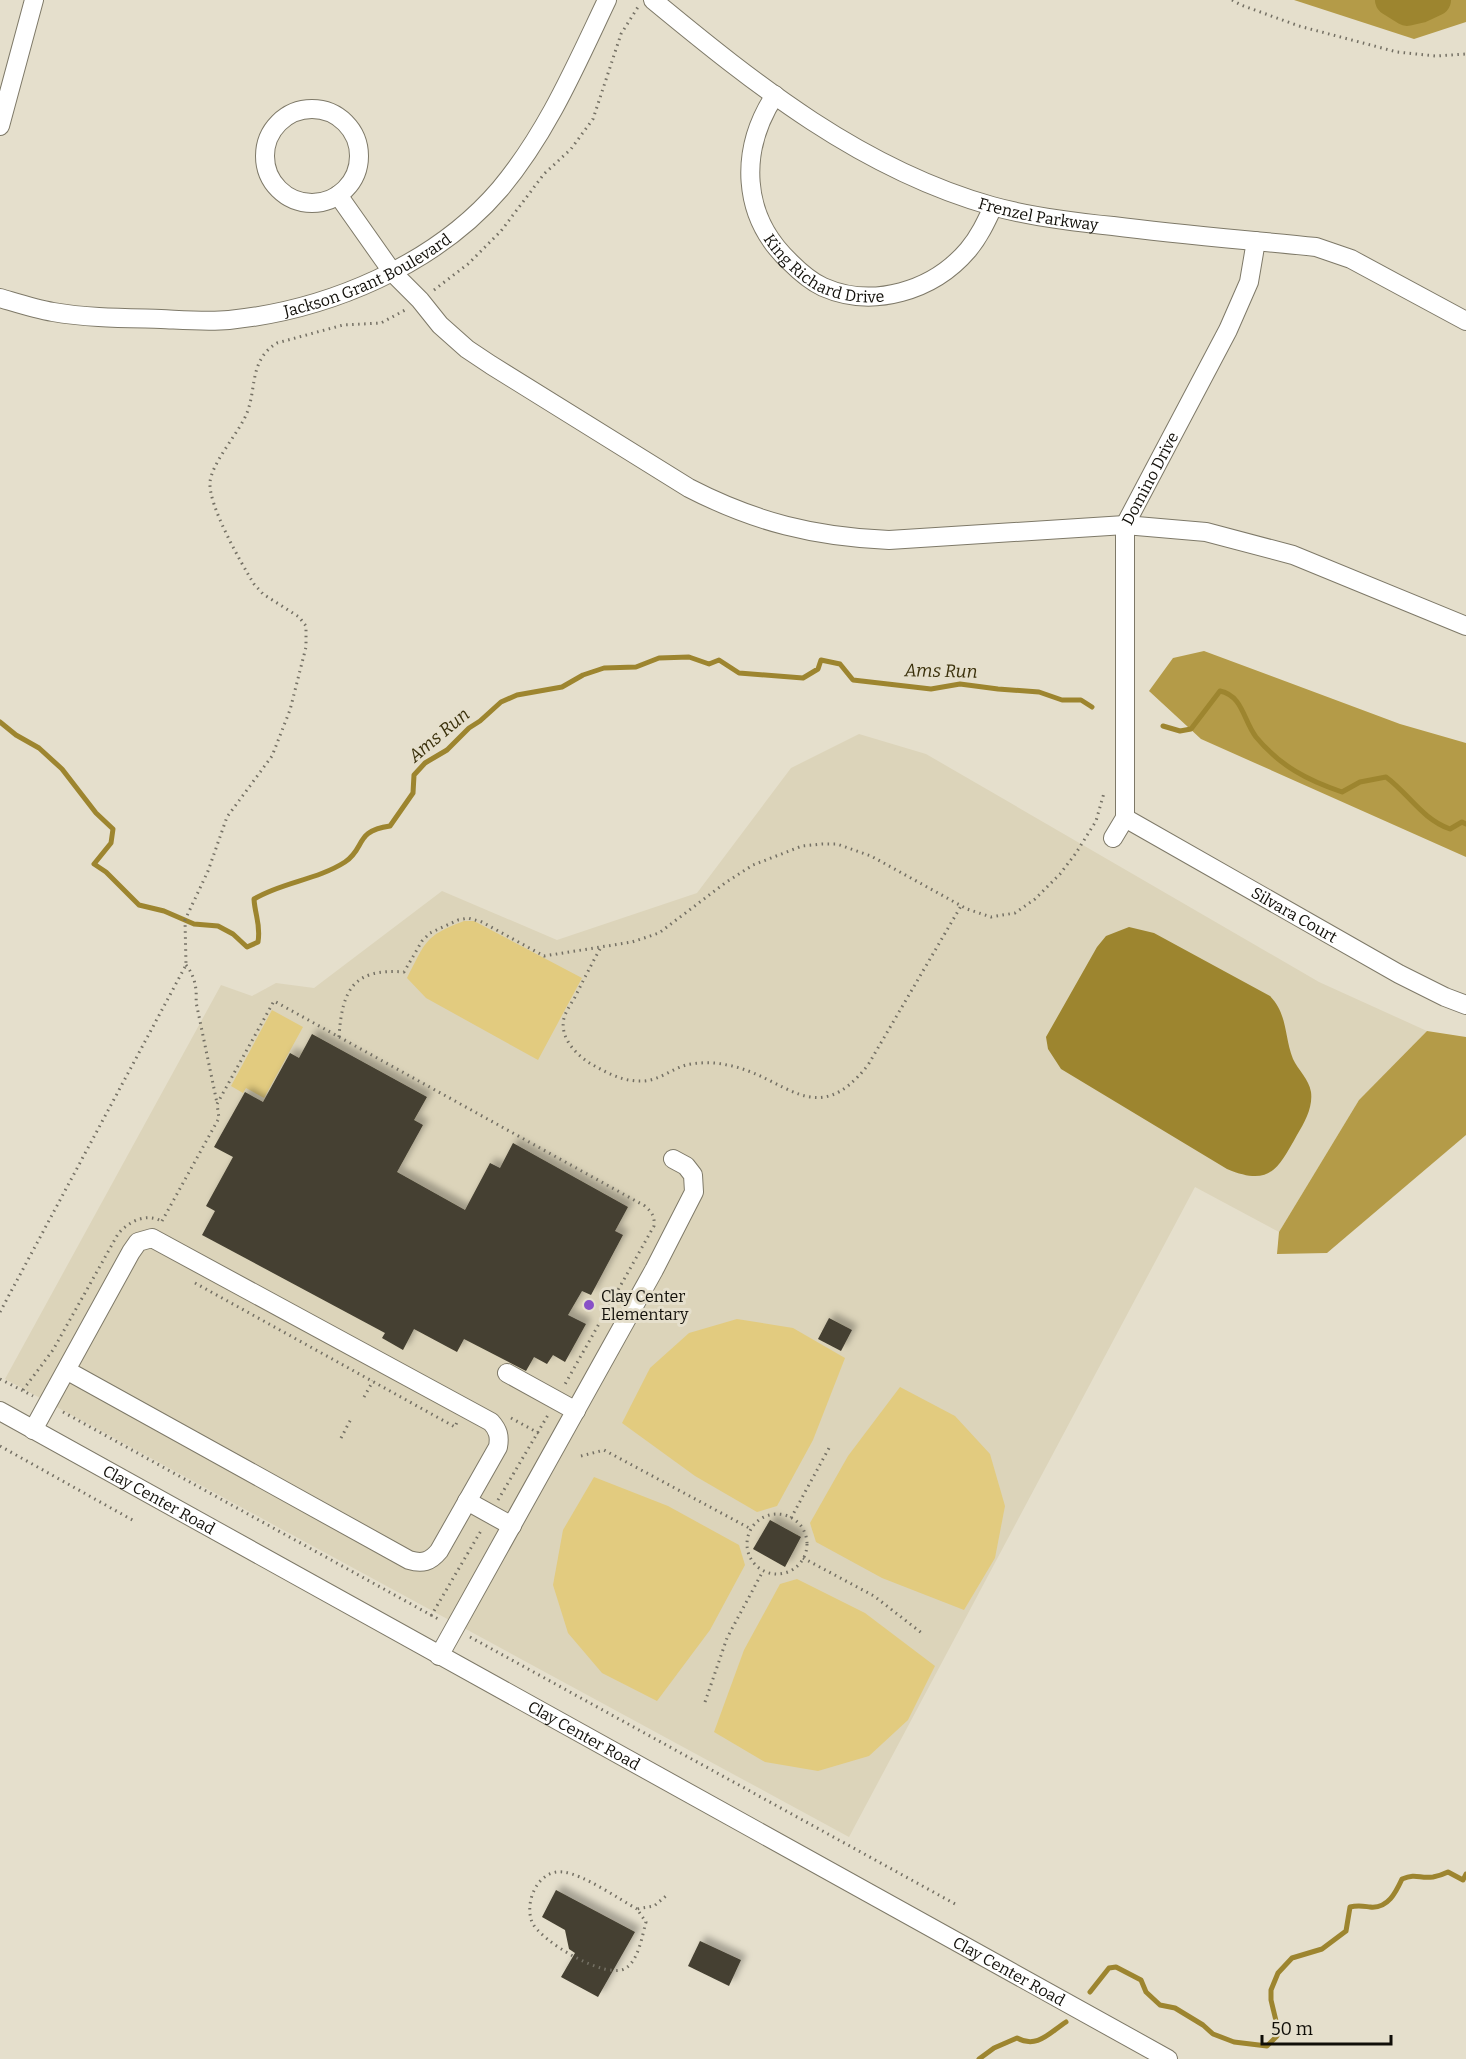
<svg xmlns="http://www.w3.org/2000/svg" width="1466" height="2059" viewBox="0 0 1466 2059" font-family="Bitter,serif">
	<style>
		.built { fill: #dcd4ba }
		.green { fill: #e2cb7f }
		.forest { fill: #b49b48 }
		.water { fill: #9d852f }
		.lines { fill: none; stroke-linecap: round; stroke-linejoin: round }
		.stream { stroke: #9d852f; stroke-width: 5 }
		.river { stroke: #9d852f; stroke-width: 32 }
		.building { fill: #443f30; filter: url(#shadow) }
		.minor-casing { stroke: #7e7968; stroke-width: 20 }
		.path { stroke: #747064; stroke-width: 3; stroke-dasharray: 1.5 4.5; stroke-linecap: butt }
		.minor { stroke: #fff; stroke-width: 18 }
		.poi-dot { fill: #8850c7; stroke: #e5dfcc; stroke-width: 2 }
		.labels { text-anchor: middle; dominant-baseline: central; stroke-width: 6; stroke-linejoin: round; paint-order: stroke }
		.street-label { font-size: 16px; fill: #100e08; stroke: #e5dfcc }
		.poi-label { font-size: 16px; fill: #100e08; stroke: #e5dfcc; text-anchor: start }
		.water-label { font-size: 18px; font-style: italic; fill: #3a300a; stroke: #e5dfcc }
	</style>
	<defs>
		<filter id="shadow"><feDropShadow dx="5.5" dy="-5.5" stdDeviation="3" flood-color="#0004"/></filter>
	</defs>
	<rect width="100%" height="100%" fill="#e5dfcc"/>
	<polygon class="built" points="859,734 926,754 1319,982 1427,1031 1359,1100 1279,1232 1195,1187 849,1837 5,1379 221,985 252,996 276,983 314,988 442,891 557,940 697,893 791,768"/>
	<g class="green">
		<path d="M464 921H474L582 978 538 1060 426 998 407 978C426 942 424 936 464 921Z"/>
		<polygon points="272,1010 303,1027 264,1098 246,1088 243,1093 231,1086"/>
		<polygon points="737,1319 793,1328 845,1358 813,1440 777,1506 757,1512 695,1476 622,1423 650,1368 689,1333"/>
		<polygon points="900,1387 955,1416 990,1454 1005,1506 995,1558 964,1610 882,1578 816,1542 810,1523 848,1456"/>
		<polygon points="594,1477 668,1506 739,1545 745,1565 710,1630 657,1701 602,1673 568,1633 553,1585 563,1530"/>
		<polygon points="797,1579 865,1613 935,1666 908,1720 869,1756 818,1771 765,1762 714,1732 744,1650 780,1584"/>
	</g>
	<g class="forest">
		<polygon points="1294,0 1466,0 1466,22 1414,39"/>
		<polygon points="1204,651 1400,724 1466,743 1466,857 1201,739 1149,691 1173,658"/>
		<polygon points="1427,1031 1466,1037 1466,1135 1327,1253 1277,1254 1279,1232 1359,1100"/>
	</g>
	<path class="water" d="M1129 927 1154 933 1270 996C1288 1015 1284 1036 1293 1059 1298 1070 1309 1079 1311 1092 1313 1107 1305 1122 1297 1135 1278 1169 1270 1187 1227 1169L1061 1069 1048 1049 1046 1037 1097 947 1106 936Z"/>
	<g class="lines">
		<g class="stream">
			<path d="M0 722 16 735 39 748 62 769 96 813 113 829 111 843 94 864 106 872 139 905 164 911 194 924 218 926 233 934 247 947 258 942C261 924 255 916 254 899 282 882 317 880 345 862 366 848 354 831 390 826L413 793 414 775 425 763 447 750 469 728 480 721 501 702 517 695 562 687 583 675 604 668 636 667 659 658 689 657 709 664 719 660 739 673 803 678 818 669 821 660 840 664 853 680 931 689 960 684 998 689 1039 692 1062 700H1081L1092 707"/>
			<path d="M1163 726 1180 731 1191 729 1220 691C1243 696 1243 720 1256 737 1280 766 1307 780 1342 792L1360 782 1386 777C1409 794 1422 819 1450 829L1462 822 1466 824"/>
			<path d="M1090 1992 1109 1968 1116 1967 1141 1980 1146 1992 1160 2005 1175 2008 1203 2025 1213 2034 1234 2042 1267 2046 1277 2036V2025L1271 2000V1990L1278 1973 1292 1958 1322 1949 1346 1931 1350 1907C1358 1905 1362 1906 1370 1907 1388 1909 1396 1892 1402 1879 1417 1873 1419 1879 1433 1877 1438 1876 1444 1874 1448 1872L1463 1880 1466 1874"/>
			<path d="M979 2059 994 2048 1017 2038C1037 2049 1049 2033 1066 2022"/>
		</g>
		<polyline class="river" points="1391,0 1407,10 1420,7 1435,0"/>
	</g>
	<g class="building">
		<polygon points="312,1034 427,1097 414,1120 423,1125 397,1172 465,1210 490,1163 500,1168 513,1143 628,1207 615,1231 623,1235 591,1295 582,1291 568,1315 586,1324 565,1362 553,1355 547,1364 534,1357 526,1371 464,1339 457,1352 414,1329 403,1350 382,1338 385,1333 202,1235 215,1211 206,1206 233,1157 214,1147 245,1092 263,1102 290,1053 299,1058"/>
		<polygon points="829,1318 852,1330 841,1351 818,1339"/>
		<polygon points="770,1520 801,1537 785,1567 753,1549"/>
		<polygon points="556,1890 635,1932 598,1997 561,1977 575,1953 569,1949 565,1930 542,1917"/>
		<polygon points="700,1941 741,1960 729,1986 688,1966"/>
	</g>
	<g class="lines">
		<g class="minor-casing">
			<g id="minor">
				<path id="s1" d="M653 0C756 85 861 169 992 206 1031 217 1073 222 1113 226 1181 235 1249 240 1316 247L1351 259 1466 321"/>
				<path id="s2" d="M775 95C739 150 741 216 790 262 799 271 810 281 823 287 873 309 933 291 968 250 979 237 986 222 993 207"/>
				<circle cx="312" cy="156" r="47"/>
				<polyline points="0,126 34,0"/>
				<path d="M338 195 393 273 420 300 440 325 467 349 491 365 689 488C755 522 815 537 889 540L1125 525 1206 532 1293 555 1466 626"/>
				<path id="s3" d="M0 298C17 303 35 309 53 312 88 318 125 318 161 319 183 320 207 322 229 320 328 310 435 265 500 189 547 133 576 65 607 0"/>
				<path id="s4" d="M1125 818 1399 974 1445 997 1466 1005"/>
				<path id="s5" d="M1113 838 1125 818V525L1228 330 1249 282 1256 241"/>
				<polyline points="507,1373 576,1411"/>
				<path id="s6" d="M0 1411 1168 2059"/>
				<path d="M33 1430 131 1252 138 1242 152 1238 491 1422C498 1430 500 1436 498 1447L439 1551C430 1562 422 1564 409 1560L66 1370"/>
				<polyline points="467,1501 512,1526"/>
				<polyline points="439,1656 654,1270 694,1192 693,1175 686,1166 673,1159"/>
			</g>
		</g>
		<g class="path">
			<polyline points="1232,0 1241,5 1299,26 1397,52 1436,56 1466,54"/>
			<polyline points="434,290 468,264 501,231 544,174 571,149 593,119 621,34 638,7"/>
			<path d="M600 949C591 965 583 981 575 997 571 1004 566 1011 564 1018 559 1038 577 1056 593 1065 609 1074 624 1082 644 1081 659 1080 672 1069 686 1065 699 1062 714 1062 727 1065 785 1075 815 1133 868 1065L961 906"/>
			<path d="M186 965C195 976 197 989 196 1002L217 1103"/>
			<path d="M339 1037C342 990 353 968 404 972L422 941 430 933 458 920 468 918 482 922 544 956 632 942 659 933 725 883 753 865 802 846 822 844H837L871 856 967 909 991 917 1015 913 1035 899 1060 874 1076 853 1096 821 1104 793"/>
			<path d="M162 1221 219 1118 217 1104 274 1001 645 1206C652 1212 655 1217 654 1226L564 1386"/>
			<polyline points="195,1283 455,1427 457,1422"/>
			<path d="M0 1312 186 965 185 920 208 871 227 817 272 756 290 710 306 647V626L299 617 263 594 254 584C241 563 208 505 210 482 212 464 234 438 243 421 259 394 246 362 277 343L343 325 381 323 407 309"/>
			<polyline points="0,1379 33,1396"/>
			<path d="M23 1390 53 1350 118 1234C129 1221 147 1212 163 1222"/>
			<polyline points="364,1397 373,1381"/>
			<polyline points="63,1412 440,1620"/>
			<polyline points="511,1418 542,1435"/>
			<polyline points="341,1438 351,1419"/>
			<polyline points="0,1446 136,1522"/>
			<polyline points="581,1456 604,1450 751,1529"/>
			<polyline points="498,1500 548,1415"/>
			<circle cx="777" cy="1544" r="30"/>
			<polyline points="791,1518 829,1448"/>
			<polyline points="803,1558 874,1596 923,1634"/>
			<polyline points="431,1616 482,1529"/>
			<polyline points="470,1637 957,1905"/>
			<polyline points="705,1702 727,1638 763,1571"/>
			<path d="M637 1909C619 1899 583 1874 563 1872 538 1869 524 1902 532 1922 540 1941 607 1981 626 1968 639 1959 642 1936 646 1922L637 1909 654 1906 666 1896"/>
		</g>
		<use href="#minor" class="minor"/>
	</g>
	<circle class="poi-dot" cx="589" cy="1305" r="6"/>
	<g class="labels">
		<g class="street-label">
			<text stroke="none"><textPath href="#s1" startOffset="447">Frenzel Parkway</textPath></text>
			<text stroke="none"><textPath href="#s2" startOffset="218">King Richard Drive</textPath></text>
			<text stroke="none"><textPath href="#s3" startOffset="378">Jackson Grant Boulevard</textPath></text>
			<text stroke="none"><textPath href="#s5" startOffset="369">Domino Drive</textPath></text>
			<text stroke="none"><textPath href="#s4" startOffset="195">Silvara Court</textPath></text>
			<text stroke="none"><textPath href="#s6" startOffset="182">Clay Center Road</textPath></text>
			<text stroke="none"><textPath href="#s6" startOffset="668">Clay Center Road</textPath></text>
			<text stroke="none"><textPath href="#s6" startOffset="1154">Clay Center Road</textPath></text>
		</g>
		<g class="poi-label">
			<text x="601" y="1296">Clay Center<tspan x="601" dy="18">Elementary</tspan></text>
		</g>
		<g class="water-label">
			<text transform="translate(941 671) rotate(1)">Ams Run</text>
			<text transform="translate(439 735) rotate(-40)">Ams Run</text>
		</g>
	</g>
	<path d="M1262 2035v9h129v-9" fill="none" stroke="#100e08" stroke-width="3"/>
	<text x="1271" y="2035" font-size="18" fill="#100e08" stroke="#e5dfcc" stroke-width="4.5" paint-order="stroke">50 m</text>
</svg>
